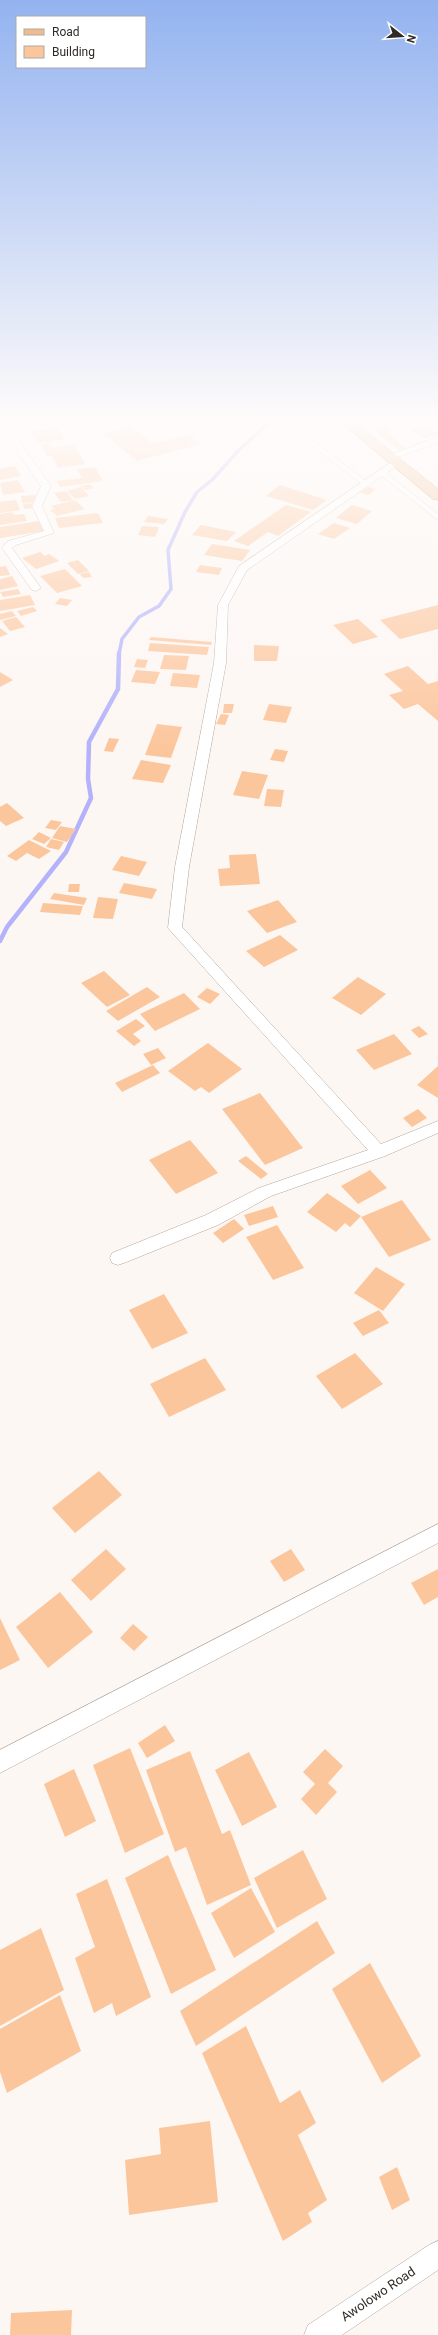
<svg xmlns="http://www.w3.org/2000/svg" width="438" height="2335" viewBox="0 0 438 2335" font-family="Roboto,sans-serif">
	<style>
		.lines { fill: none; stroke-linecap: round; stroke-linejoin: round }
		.stream-far1 { stroke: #b3b2fb; stroke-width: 3.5 }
		.stream { stroke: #b3b2fb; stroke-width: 4.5 }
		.building { fill: #fcc69d }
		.service-casing { stroke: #b2a59c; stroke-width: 5.5 }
		.minor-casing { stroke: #b2a59c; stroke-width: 1 }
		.primary-casing { stroke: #a76b37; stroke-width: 1 }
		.service { stroke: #fff; stroke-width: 5 }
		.minor { fill: #fff; fill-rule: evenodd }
		.primary { fill: #f1bb8c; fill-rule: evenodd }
		.labels { text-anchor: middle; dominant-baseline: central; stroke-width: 3.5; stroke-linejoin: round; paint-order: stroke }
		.near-street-label { font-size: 13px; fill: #2f2a26; stroke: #fff }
	</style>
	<rect width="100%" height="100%" fill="#fdf7f3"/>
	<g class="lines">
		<polyline class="stream-far1" points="119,654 122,639 139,617 159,606 171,589 168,550 185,512 197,492 212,480 240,449 273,420"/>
		<polyline class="stream" points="0,941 7,927 66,852 91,798 88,779 89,742 118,689 119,653"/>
	</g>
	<g class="building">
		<polygon points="427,425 438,433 438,435 424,438 410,429"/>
		<polygon points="130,426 153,444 188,435 201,444 137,461 103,433"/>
		<polygon points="387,427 393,432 389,433 405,448 398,450 374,430"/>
		<polygon points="57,428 65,439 39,443 31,431"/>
		<polygon points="50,444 52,448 74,445 85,464 58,468 52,456 47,456 41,445"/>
		<polygon points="15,466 21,476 0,480 0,469"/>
		<polygon points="95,467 103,481 60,487 57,481 82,478 77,469"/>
		<polygon points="18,480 25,492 3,495 0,483"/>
		<polygon points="90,484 94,488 85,490 81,486"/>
		<polygon points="280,485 327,500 313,510 266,496"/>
		<polygon points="81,487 89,496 75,499 67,491"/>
		<polygon points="368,487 376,489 368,495 360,492"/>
		<polygon points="66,491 73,500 61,502 54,493"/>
		<polygon points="35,495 36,502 22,503 21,496"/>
		<polygon points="16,500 20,510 0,513 0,502"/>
		<polygon points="75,500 85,509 57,516 50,510 55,509 51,506"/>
		<polygon points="34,503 36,508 24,509 23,504"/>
		<polygon points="286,505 311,512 278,536 268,532 248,546 234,541"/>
		<polygon points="352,505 372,511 357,524 336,518"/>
		<polygon points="12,512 14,515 24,514 27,521 0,525 0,514"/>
		<polygon points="98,513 103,523 59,528 55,518"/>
		<polygon points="148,516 168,519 164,524 144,522"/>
		<polygon points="39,521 44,531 0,538 0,527"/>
		<polygon points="334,523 350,528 334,539 318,534"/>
		<polygon points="201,525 236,532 227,541 192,535"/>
		<polygon points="142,526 159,527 155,537 138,535"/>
		<polygon points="212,544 250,550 242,561 204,555"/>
		<polygon points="40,552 45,556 49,554 59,561 36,569 22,558"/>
		<polygon points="78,560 89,571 78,574 67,563"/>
		<polygon points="200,565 222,568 219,575 196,572"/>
		<polygon points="6,566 10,575 0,576 0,567"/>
		<polygon points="65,569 82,586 57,593 40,576"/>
		<polygon points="89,572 92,577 83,578 80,574"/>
		<polygon points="12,576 18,586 0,590 0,579"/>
		<polygon points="18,589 21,594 3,597 0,592"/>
		<polygon points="30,595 35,605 0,611 0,600"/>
		<polygon points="60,598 72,600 67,606 55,604"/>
		<polygon points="438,605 438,629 400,639 380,620"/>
		<polygon points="33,607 37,611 21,616 17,611"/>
		<polygon points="12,611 16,616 0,620 0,614"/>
		<polygon points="16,617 25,627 10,631 2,621"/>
		<polygon points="358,619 378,637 353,644 333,625"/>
		<polygon points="0,628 8,634 0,637"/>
		<polygon points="151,637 212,642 211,645 149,640"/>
		<polygon points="150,643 209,647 207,655 148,651"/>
		<polygon points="254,645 279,646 277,661 254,661"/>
		<polygon points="164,655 189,656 186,670 160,669"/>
		<polygon points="137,659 148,660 145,668 134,667"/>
		<polygon points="408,666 428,684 438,681 438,721 418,704 404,709 389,695 403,691 384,674"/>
		<polygon points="136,670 160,672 155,684 131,682"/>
		<polygon points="0,672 13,680 0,687"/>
		<polygon points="173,673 200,675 197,688 170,686"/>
		<polygon points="224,704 234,704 232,713 223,713"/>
		<polygon points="269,704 292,707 286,723 263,720"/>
		<polygon points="221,714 229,715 225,725 216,724"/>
		<polygon points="157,724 182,727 171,758 145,755"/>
		<polygon points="109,738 119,739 113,752 104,751"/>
		<polygon points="275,749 288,751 284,762 270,760"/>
		<polygon points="141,760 171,765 163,783 132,779"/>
		<polygon points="242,771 268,775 259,799 233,795"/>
		<polygon points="267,789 284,790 281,807 264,806"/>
		<polygon points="7,803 24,818 6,826 0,821 0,807"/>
		<polygon points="51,820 62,822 56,830 45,828"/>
		<polygon points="60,826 76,829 67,842 52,838"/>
		<polygon points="39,832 51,838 44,844 32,839"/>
		<polygon points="51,839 64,842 59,850 46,847"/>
		<polygon points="29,840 51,851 39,859 27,853 16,861 7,856"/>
		<polygon points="256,854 260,884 220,886 218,869 230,868 229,855"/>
		<polygon points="121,856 147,862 139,876 112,870"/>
		<polygon points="124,883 157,889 152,899 119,893"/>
		<polygon points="69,884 80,884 79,892 68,892"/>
		<polygon points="54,893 87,898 84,905 50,899"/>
		<polygon points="98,897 118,899 113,919 93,918"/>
		<polygon points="278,900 297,922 267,933 247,911"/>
		<polygon points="43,903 83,906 80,915 40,912"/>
		<polygon points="280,935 298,950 264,967 246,951"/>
		<polygon points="104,971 130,995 107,1007 81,983"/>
		<polygon points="358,977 386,994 361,1015 332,998"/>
		<polygon points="147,987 160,997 118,1021 106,1011"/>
		<polygon points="207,988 220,994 210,1004 197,997"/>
		<polygon points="184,993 200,1009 155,1031 140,1014"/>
		<polygon points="136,1019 145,1026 133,1034 141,1041 134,1046 116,1031"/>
		<polygon points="419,1026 428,1034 419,1038 411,1030"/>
		<polygon points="394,1034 412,1054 374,1070 356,1050"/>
		<polygon points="208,1043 242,1069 209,1093 201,1087 195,1091 168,1071"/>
		<polygon points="158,1048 166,1058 151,1065 143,1054"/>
		<polygon points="153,1065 160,1073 122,1092 115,1083"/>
		<polygon points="438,1066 438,1098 417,1085"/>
		<polygon points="260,1093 303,1148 265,1165 222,1109"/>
		<polygon points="418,1109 427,1118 412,1127 403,1118"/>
		<polygon points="190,1140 218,1173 176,1194 149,1160"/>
		<polygon points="246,1156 268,1174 261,1179 238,1161"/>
		<polygon points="370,1170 387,1188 358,1204 341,1186"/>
		<polygon points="327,1193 361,1216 350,1227 345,1223 336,1232 307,1212"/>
		<polygon points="402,1200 431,1240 389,1257 361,1217"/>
		<polygon points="273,1206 278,1217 249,1226 244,1215"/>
		<polygon points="234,1219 244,1229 223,1243 213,1233"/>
		<polygon points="277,1225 304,1268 273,1280 246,1237"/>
		<polygon points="376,1267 405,1284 383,1311 354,1293"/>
		<polygon points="164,1294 188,1333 152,1349 129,1310"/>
		<polygon points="379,1310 389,1323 363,1336 353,1323"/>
		<polygon points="355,1353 383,1384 342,1409 316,1376"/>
		<polygon points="205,1358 226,1390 169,1417 150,1384"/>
		<polygon points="99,1471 122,1495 75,1533 52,1508"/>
		<polygon points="106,1549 126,1569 91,1601 71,1580"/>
		<polygon points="291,1549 305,1570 284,1582 270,1561"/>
		<polygon points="438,1569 438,1597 424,1605 411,1583"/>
		<polygon points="60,1592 93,1632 48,1668 16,1627"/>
		<polygon points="0,1618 20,1660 0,1670"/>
		<polygon points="133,1624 148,1637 134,1651 120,1638"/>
		<polygon points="165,1725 175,1741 147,1758 138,1743"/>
		<polygon points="130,1748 164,1834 125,1853 93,1765"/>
		<polygon points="325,1749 343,1766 328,1783 337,1792 316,1815 301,1799 315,1784 303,1772"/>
		<polygon points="190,1751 222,1834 230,1830 251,1885 207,1905 186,1847 175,1852 146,1770"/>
		<polygon points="249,1752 277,1807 242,1826 215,1770"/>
		<polygon points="74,1769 96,1821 65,1837 44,1784"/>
		<polygon points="303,1850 327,1899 277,1928 254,1878"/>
		<polygon points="168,1855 216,1970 171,1994 125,1878"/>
		<polygon points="107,1879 151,1997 116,2016 112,2003 94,2013 75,1958 95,1947 76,1894"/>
		<polygon points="251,1888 275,1932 234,1958 211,1913"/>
		<polygon points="317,1921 335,1953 196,2046 180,2011"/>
		<polygon points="41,1928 64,1990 0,2026 0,1950"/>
		<polygon points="370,1963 421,2056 382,2083 332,1989"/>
		<polygon points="60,1995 81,2051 7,2093 0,2072 0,2029"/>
		<polygon points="246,2026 280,2103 300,2090 316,2123 298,2135 327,2200 308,2213 312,2222 283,2241 202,2053"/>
		<polygon points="210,2121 218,2202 129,2215 125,2160 161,2154 159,2128"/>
		<polygon points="397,2167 410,2200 392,2210 379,2177"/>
		<polygon points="72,2310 71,2335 10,2335 11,2313"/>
	</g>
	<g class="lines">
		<g class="service-casing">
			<g id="service">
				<polyline points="308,440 366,484"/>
				<polyline points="382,473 438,517"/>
			</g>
		</g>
		<g class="minor-casing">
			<g id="minor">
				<polygon points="0,420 4,420 51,486 42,506 54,533 16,545 12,548 41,588 36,591 32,590 2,548 8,541 44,531 32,506 41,486 0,427"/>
				<polygon points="438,437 438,443 392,459 384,457"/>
				<polygon points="393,461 401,463 247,570 228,605 226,663 189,867 182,927 381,1144 438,1121 438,1133 385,1156 271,1196 218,1225 124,1263 118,1265 112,1263 110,1258 112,1253 206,1215 259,1188 368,1150 168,928 175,867 214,663 218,605 239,566"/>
				<polygon points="438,1524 438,1543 0,1773 0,1750"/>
				<polygon points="438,2241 438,2270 342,2335 304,2335 308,2325 429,2245"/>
			</g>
		</g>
		<g class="primary-casing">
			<polygon id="primary" points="338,420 352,420 438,489 438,500 433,499"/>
		</g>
		<use href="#service" class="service"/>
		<use href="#minor" class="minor"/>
		<use href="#primary" class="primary"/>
	</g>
	<linearGradient id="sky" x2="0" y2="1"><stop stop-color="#93b3f0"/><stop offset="0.56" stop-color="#fefbfa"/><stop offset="1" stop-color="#fefbfa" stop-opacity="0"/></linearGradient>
	<rect width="438" height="747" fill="url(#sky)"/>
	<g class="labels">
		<g class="near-street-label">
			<text transform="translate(378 2294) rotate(-34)">Awolowo Road</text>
		</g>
	</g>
	<rect x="16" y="16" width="130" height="52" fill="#ffffff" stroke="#acaaa8"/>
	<rect x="24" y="29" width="20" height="6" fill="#f1bb8c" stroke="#acaaa8"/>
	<text x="52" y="36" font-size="12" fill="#2f2a26">Road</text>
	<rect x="24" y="46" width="20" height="12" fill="#fcc69d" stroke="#acaaa8"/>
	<text x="52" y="56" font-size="12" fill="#2f2a26">Building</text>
	<g transform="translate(402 36) rotate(107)" stroke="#ffffff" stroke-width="3" paint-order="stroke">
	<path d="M0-3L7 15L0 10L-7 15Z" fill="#2f2a26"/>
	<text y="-6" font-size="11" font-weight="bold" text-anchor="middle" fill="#2f2a26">N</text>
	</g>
</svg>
